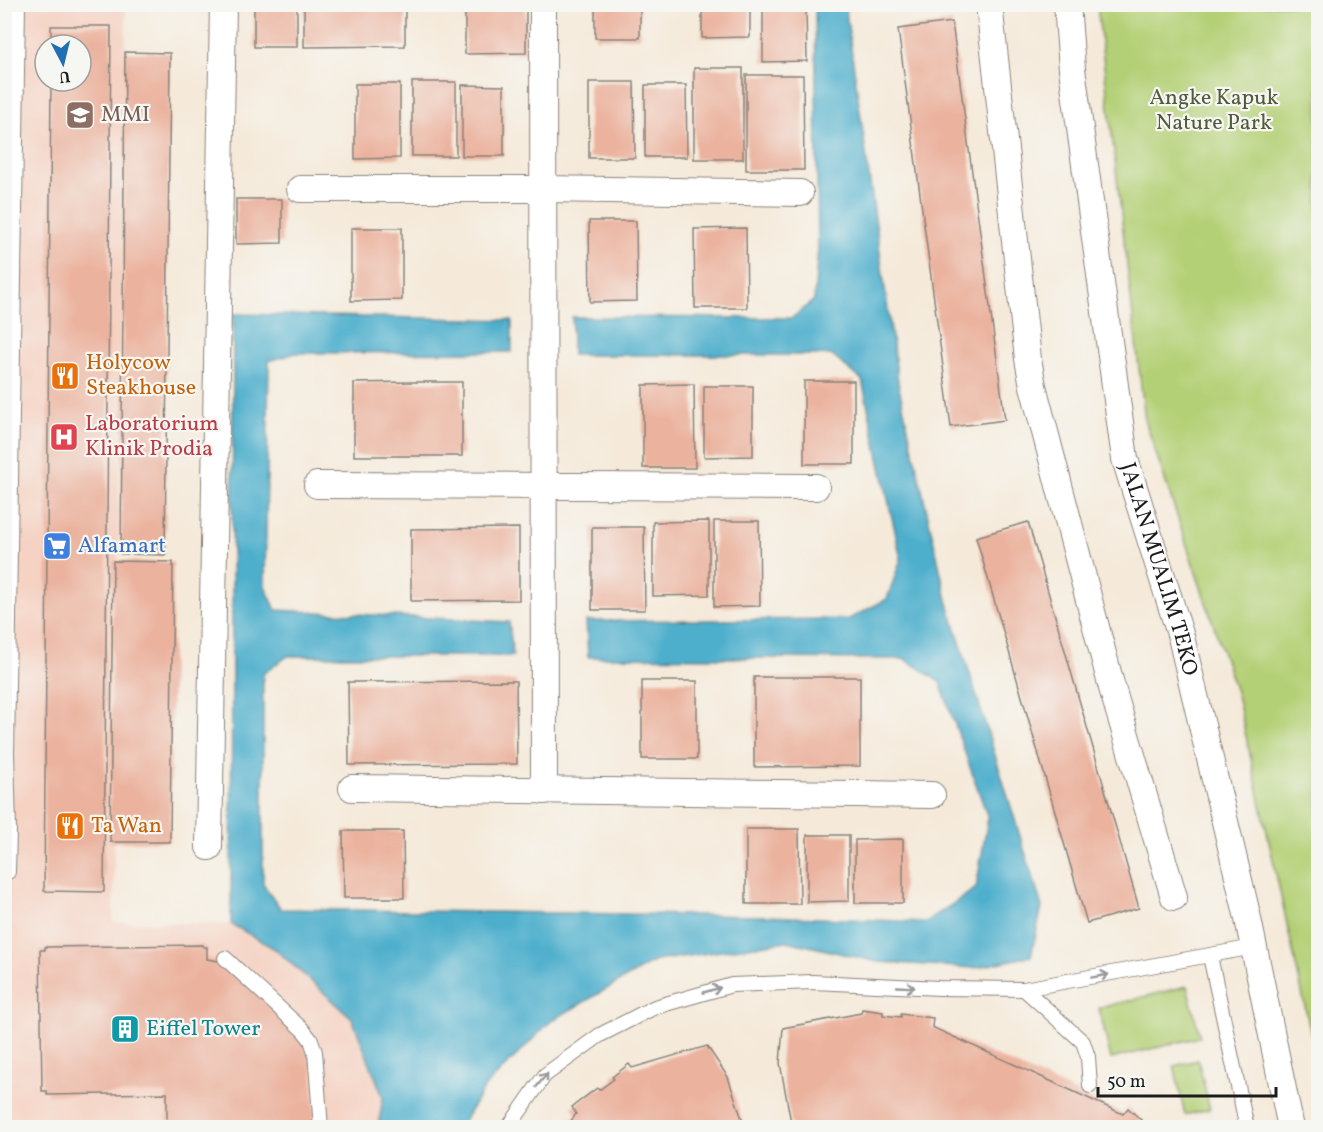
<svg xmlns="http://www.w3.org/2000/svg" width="1323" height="1132" viewBox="0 0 1323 1132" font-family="Vollkorn,serif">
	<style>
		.built { fill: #f5d2c2; fill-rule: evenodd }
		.green { fill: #b4d076; stroke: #687649; stroke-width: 1.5 }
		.water { fill: #4dafcc; stroke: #346674; stroke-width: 1.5 }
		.building { fill: #ebb29e }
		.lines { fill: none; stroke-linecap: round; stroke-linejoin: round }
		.service-casing { stroke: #88837b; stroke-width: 16 }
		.minor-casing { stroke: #88837b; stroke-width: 28 }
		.service { stroke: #fff; stroke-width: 14 }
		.minor { stroke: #fff; stroke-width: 26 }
		.oneway { stroke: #999 }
		.labels { text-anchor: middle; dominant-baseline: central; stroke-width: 4.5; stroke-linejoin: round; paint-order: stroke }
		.park-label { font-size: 22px; fill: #515b3c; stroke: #f6f6f2 }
		.education-label { font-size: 22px; fill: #785e54; stroke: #f6f6f2; text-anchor: start }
		.food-label { font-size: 22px; fill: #c56008; stroke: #f6f6f2; text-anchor: start }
		.health-label { font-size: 22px; fill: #be3a42; stroke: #f6f6f2; text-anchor: start }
		.shop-label { font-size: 22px; fill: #366cbe; stroke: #f6f6f2; text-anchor: start }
		.street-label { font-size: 22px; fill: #1c1c1c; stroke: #f6f6f2 }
		.culture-label { font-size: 22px; fill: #0d838f; stroke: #f6f6f2; text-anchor: start }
	</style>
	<rect width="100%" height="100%" fill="#f6f6f2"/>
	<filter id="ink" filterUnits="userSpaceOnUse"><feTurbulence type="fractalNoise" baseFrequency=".0167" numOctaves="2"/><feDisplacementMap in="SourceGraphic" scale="12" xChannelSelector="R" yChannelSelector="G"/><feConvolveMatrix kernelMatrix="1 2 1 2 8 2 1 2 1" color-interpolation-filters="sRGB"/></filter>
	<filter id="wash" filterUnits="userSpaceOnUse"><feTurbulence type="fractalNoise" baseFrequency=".008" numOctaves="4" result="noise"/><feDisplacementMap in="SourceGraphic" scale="24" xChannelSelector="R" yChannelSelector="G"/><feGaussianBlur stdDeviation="1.35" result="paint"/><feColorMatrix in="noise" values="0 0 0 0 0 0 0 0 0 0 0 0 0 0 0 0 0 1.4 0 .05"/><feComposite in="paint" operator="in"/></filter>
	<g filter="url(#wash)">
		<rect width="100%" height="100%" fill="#f5eada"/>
		<path class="built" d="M5 5H126L113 922 231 924 275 949 352 1018 383 1097 378 1127 5 1128ZM45 45H81V81H45Z"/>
		<g class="green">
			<polygon points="1097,5 1318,5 1318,1066 1237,695 1145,420"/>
			<polygon points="1187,986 1200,1037 1111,1059 1099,1008"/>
			<polygon points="1198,1060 1210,1109 1185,1115 1174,1066"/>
		</g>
		<polygon class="water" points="815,5 845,5 899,388 947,600 1042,907 1031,956 974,968 878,962 787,941 655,961 551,1021 485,1087 460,1127 378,1127 383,1097 352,1018 275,949 231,924 233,314 512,320 512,352 296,353 269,361 265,586 276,610 509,622 513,656 288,656 263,674 263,884 281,909 765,916 926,922 976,888 988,818 940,682 905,659 588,657 586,621 849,619 887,599 901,559 862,380 831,355 572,355 572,317 792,318 814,300 818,248"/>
		<g id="blocks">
			<g class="building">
				<rect x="254" y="4" width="43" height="43"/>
				<polygon points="304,4 405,4 405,46 304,47"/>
				<polygon points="465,4 526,4 526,53 465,54"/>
				<rect x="595" y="4" width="45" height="34"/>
				<polygon points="702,4 750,4 750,37 702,38"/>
				<polygon points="763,4 806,4 807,61 763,62"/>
				<polygon points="952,22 1005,420 951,427 898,29"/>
				<polygon points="51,26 111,26 104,892 44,891 51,81 81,81 81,45 51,45"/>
				<polygon points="125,52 170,53 165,555 121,554"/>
				<rect x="694" y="68" width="49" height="91"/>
				<polygon points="746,75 803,75 804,170 746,170"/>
				<rect x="412" y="82" width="44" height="74"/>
				<polygon points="589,82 634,82 635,158 589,158"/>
				<polygon points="355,84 400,84 400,158 355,159"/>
				<polygon points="462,85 504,86 504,156 462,156"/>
				<polygon points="645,85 686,85 687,157 645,157"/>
				<polygon points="236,199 282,199 282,243 236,244"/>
				<polygon points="589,221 636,221 637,301 590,302"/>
				<polygon points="351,228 402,228 402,300 351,301"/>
				<polygon points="746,228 747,308 695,308 694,229"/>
				<rect x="804" y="381" width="50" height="83"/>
				<polygon points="411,382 462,382 462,456 354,456 354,383"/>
				<polygon points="694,384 695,468 643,468 643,385"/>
				<polygon points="704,386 753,386 753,456 704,457"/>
				<polygon points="709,521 709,595 653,596 653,522"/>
				<polygon points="714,521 759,521 760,606 714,607"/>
				<polygon points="1028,522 1139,908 1087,923 976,537"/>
				<polygon points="592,527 644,527 645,610 592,610"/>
				<polygon points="519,528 519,600 411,601 411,529"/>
				<polygon points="113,561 173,562 170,842 110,842"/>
				<polygon points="754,677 860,677 860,766 754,767"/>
				<polygon points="516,681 517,764 349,765 348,682"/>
				<rect x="642" y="681" width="55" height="78"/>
				<polygon points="746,829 799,829 800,904 746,904"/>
				<polygon points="343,831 403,831 404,898 344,898"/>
				<polygon points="807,835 849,835 849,901 807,902"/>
				<polygon points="903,839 903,903 855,903 855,840"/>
				<polygon points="203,945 203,947 207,947 207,959 219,961 311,1045 315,1128 167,1128 167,1093 47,1095 47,1091 42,1091 40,950 45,950 45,947"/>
				<polygon points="862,1009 883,1012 883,1015 901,1017 901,1014 933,1018 932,1027 1123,1114 1128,1108 1150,1128 792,1128 780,1063 783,1028 861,1013"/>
				<polygon points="707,1046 728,1077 745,1128 566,1128 576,1114 572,1107 597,1088 599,1090 614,1079 612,1077 629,1064 632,1068"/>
			</g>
		</g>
	</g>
	<g filter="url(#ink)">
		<use href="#blocks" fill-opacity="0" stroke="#88837b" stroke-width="1.5"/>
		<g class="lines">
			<g class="service-casing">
				<g id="service">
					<polyline points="4,872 8,872 9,831 7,754 18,4"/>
					<polyline points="1210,956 1247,1128"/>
					<polyline points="225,958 303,1030 311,1040 315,1052 321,1128"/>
					<polyline points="1024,989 1083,1042 1088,1057 1090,1086"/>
					<polyline points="508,1128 545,1075 600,1035 655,1007 732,985 813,982 940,988 1024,989 1254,947"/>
				</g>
			</g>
			<g class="minor-casing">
				<g id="minor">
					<polyline points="543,4 544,791"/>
					<polyline points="989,4 1028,359 1033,386 1112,688 1174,897"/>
					<path id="s1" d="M1067 4 1072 69 1125 459 1181 637 1247 914 1291 1128"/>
					<polyline points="300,189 543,189 800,193"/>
					<polyline points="317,485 816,487"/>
					<polyline points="352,788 932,795"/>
					<polyline points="209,847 223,4"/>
				</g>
			</g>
			<use href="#service" class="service"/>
			<use href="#minor" class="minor"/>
		</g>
		<defs><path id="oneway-shaft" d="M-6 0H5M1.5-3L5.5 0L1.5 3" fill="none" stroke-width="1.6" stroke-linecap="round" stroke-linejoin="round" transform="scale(1.5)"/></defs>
		<g class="oneway">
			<use href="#oneway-shaft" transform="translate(1100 976) rotate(-10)"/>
			<use href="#oneway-shaft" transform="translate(906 987) rotate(3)"/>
			<use href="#oneway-shaft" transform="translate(712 990) rotate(-16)"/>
			<use href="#oneway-shaft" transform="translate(542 1080) rotate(-51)"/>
		</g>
	</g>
	<defs>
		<g id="school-square" transform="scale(1.5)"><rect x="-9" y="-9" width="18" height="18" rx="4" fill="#8d6e63" stroke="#f6f6f2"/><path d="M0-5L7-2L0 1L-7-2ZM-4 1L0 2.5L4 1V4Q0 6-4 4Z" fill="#fff"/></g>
		<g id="restaurant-square" transform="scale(1.5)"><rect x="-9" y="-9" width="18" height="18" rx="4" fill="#e8710a" stroke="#f6f6f2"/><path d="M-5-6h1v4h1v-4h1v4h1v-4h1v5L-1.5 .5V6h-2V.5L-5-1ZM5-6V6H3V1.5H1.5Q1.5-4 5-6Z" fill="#fff"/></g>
		<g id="hospital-square" transform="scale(1.5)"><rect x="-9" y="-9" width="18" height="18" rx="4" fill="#e0444e" stroke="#f6f6f2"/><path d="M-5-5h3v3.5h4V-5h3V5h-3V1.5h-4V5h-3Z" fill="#fff"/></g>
		<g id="supermarket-square" transform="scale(1.5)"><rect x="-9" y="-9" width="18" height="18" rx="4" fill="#3f7fe0" stroke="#f6f6f2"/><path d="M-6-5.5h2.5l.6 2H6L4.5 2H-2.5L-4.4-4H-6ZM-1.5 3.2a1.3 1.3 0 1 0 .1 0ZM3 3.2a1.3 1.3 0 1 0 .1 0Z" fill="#fff"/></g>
		<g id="building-square" transform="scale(1.5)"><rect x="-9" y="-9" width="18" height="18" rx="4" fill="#0f9aa8" stroke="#f6f6f2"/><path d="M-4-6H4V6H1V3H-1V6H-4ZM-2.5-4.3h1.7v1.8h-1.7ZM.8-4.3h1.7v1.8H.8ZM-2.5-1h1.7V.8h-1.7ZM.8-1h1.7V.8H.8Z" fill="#fff"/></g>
	</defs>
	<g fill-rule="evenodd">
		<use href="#school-square" x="80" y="115"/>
		<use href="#restaurant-square" x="65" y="376"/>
		<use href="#hospital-square" x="64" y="437"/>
		<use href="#supermarket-square" x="57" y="546"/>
		<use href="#restaurant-square" x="70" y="826"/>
		<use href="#building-square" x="125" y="1029"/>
	</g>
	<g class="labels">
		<g class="park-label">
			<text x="1214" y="98">Angke Kapuk<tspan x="1214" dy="25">Nature Park</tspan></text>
		</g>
		<g class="education-label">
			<text x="101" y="115">MMI</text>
		</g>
		<g class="food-label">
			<text x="86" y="363">Holycow<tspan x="86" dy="25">Steakhouse</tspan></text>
			<text x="91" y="826">Ta Wan</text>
		</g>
		<g class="health-label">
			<text x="85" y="424">Laboratorium<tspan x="85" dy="25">Klinik Prodia</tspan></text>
		</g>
		<g class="shop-label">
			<text x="78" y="546">Alfamart</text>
		</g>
		<g class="street-label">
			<text stroke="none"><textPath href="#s1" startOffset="574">JALAN MUALIM TEKO</textPath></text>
		</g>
		<g class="culture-label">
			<text x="146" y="1029">Eiffel Tower</text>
		</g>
	</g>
	<rect width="1323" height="1132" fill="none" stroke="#f6f6f2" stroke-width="24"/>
	<g transform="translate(63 63) rotate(173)"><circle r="28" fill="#f6f6f2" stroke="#9f9f9c" stroke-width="1.5"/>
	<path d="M0-4.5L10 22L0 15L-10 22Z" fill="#1f6fb2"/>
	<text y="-9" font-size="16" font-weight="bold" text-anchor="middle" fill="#1c1c1c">U</text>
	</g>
	<path d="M1098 1087v9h178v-9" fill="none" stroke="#1c1c1c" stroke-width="3"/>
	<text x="1107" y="1087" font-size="18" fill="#1c1c1c" stroke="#f6f6f2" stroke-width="4.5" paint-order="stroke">50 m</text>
</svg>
